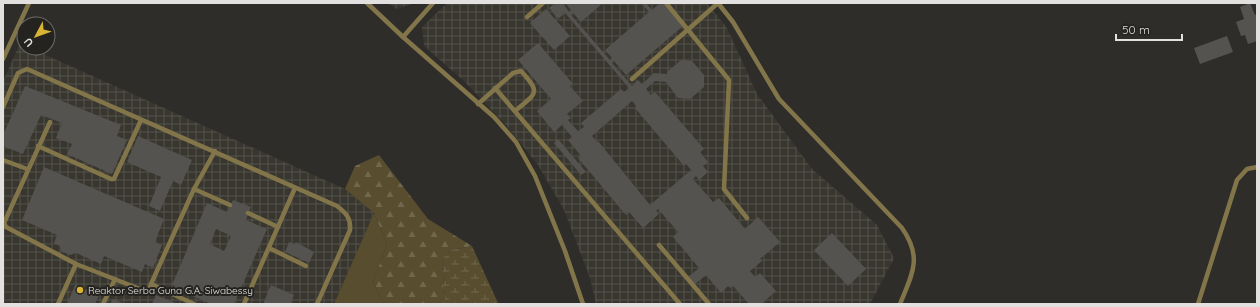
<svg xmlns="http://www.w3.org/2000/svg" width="1260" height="307" viewBox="0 0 1260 307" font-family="Quicksand,sans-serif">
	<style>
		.industrial { fill: url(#industrial-grid) }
		.green { fill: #584e2f }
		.forest { fill: url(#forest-firs) }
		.wetland { fill: url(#wetland-marsh) }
		.building { fill: #545350; fill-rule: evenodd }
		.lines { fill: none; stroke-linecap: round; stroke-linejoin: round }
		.service { stroke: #83754a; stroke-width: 4.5 }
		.poi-dot { fill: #d8b434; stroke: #242320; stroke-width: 1.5 }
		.labels { text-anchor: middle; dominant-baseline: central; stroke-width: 4; stroke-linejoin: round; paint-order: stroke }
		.poi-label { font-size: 10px; fill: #e2e1df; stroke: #242320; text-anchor: start }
	</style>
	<defs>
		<pattern id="industrial-grid" width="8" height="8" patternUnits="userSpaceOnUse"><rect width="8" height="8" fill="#38362e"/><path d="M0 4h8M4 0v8" fill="none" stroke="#54534c"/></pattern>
		<pattern id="forest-firs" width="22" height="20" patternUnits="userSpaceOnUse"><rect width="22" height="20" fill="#584e2f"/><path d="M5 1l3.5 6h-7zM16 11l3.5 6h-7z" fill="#70674d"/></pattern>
		<pattern id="wetland-marsh" width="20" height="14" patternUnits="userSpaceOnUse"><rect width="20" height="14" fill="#584e2f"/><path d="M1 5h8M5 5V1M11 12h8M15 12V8" fill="none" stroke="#70674d"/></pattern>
	</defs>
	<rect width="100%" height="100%" fill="#2e2d2a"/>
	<g class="industrial">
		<polygon points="388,3 414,3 397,9"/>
		<polygon points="447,3 707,3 727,28 757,94 812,169 877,225 894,258 870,304 596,304 590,278 564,210 538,165 505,124 464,81 424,46 422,27"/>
		<polygon points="20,43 24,45 24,48 30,48 345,189 374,213 334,304 3,304 3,81"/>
	</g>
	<polygon class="green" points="374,213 387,244 373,282 384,304 334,304"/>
	<polygon class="forest" points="379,155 428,219 472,246 451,250 442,259 445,304 384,304 373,282 387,244 374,213 345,189 355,166"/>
	<polygon class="wetland" points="472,246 498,303 445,304 442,259 451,250"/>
	<g class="building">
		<path d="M555 3H563L569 12 571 10 565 3H603L581 22 573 13 571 15 610 60 612 58 605 50 649 12 641 3H646L652 10 660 3H663L683 26 626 75 614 61 612 63 632 86 638 80 642 84 654 73 667 74V72L681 60 692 61 704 75V87L690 99 678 98 666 82 655 81 646 89 651 95 655 92 704 149 700 152 708 162 703 166 708 172 699 180 696 176 693 179 713 202 719 198 745 229 758 217 780 242 760 259 762 261 750 271 755 277 760 273 776 291 761 304H749L733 286 730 288 728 286 721 293 706 275 694 285 687 278 699 268 673 237 678 232 658 209 656 211 659 214 643 228 629 212 626 215 578 158 581 156 568 140 572 137 562 125 554 132 537 111 551 99 518 60 538 43 573 84 570 86 583 101 567 114 571 118 568 120 578 131 584 127 581 123 621 89 624 92 629 88 565 13 558 19 549 8ZM632 101 637 107 635 108 684 166 686 164 691 170 650 205 598 141 597 142 592 136Z"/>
		<polygon points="1250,3 1255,15 1257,14 1257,41 1248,44 1245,35 1241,36 1236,22 1244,19 1240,7"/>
		<polygon points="546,9 570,36 554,50 530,23"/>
		<polygon points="1227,36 1233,52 1200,64 1194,48"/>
		<polygon points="25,86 121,125 117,136 127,140 112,174 67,154 72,144 56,138 62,123 41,115 23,154 3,146 3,135"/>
		<polygon points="138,136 192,160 181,185 173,181 160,211 149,206 161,177 127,162"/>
		<polygon points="558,139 586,172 581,175 554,143"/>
		<polygon points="44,167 164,219 155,242 162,245 153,268 145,264 142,272 104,256 101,264 76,253 70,255 61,251 60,246 54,243 57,235 22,220"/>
		<path d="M233 200 251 207 246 220 267 229 234 304H211L174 288 175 286 172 285 207 203 227 212ZM216 229 231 236 224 251 210 244Z"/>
		<polygon points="832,233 866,269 848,286 814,250"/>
		<polygon points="289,242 295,244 296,242 314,252 309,263 285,252"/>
		<polygon points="75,285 99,295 95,304 67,304"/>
		<polygon points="271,285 294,295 290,304 263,304"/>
		<polygon points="156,295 178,304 152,304"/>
		<polygon points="113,299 125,304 110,304"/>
	</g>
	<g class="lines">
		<g class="service">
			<polyline points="367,3 403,37 494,117 516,142 535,176 565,251 583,304"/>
			<polyline points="666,3 729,80 724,189 747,218"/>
			<polyline points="527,17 543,3"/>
			<polyline points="403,37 433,3"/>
			<polyline points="3,59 29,3"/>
			<path d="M632 79 718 3 733 22 779 99 902 228C923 258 912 274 900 304"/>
			<polyline points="495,88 680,304"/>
			<path d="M478 104 513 73 521 71C542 94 536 93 515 111"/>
			<path d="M3 107 18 73 27 69 337 206C346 213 351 218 350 230L317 304"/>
			<polyline points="50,122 4,223 6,227 76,264 145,291 149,290 151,284 194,189 215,151"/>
			<polyline points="38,146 111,179 114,179 141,120"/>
			<polyline points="3,160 27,169"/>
			<polyline points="194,189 230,205"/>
			<polyline points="248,213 278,227"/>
			<polyline points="659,245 709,304"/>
			<polyline points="269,248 306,266"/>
			<polyline points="151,284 194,304"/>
			<polyline points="58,304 76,264"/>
			<polyline points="103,304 115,279"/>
			<polyline points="244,304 295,188"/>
			<polyline points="1198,304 1237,180 1247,169 1257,167"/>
		</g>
	</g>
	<circle class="poi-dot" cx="80" cy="290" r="4"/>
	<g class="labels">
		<g class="poi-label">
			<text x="88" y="290">Reaktor Serba Guna G.A. Siwabessy</text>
		</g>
	</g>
	<rect width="1260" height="307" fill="none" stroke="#e2e1df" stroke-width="8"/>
	<g transform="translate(36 36) rotate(229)"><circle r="19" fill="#242320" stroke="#706f6c"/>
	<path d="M0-3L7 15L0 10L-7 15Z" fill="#d8b434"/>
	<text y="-6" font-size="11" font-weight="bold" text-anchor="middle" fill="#e2e1df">U</text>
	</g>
	<path d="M1116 34v6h66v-6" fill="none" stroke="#e2e1df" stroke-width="2"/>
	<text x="1122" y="34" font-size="12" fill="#e2e1df" stroke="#242320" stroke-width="3" paint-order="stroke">50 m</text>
</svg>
